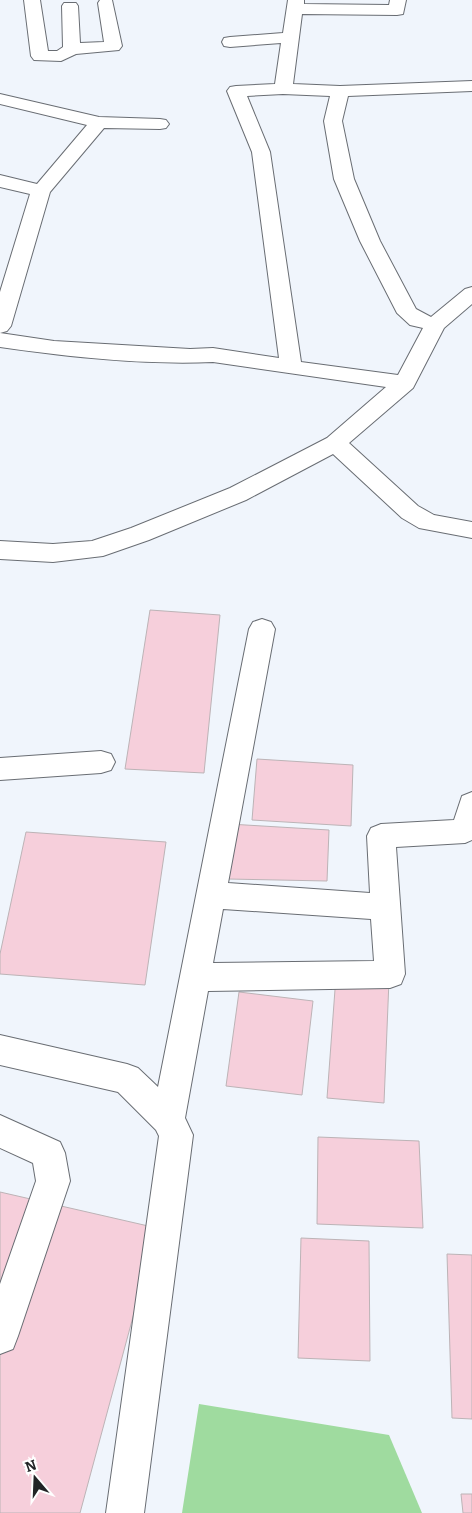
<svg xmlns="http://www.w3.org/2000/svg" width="472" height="1513" viewBox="0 0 472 1513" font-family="Bitter,serif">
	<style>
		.green { fill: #9fdb9f }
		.building { fill: #f6cfdb; stroke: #bcb3b6 }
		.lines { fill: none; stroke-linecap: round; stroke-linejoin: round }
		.minor-casing { stroke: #696d73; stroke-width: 2 }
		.minor { fill: #fff; fill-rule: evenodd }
	</style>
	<rect width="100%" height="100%" fill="#f0f5fc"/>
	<polygon class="green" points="199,1404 389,1435 422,1513 182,1513"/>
	<g class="building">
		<polygon points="150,610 220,615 204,773 125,769"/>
		<polygon points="257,759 353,765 351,826 252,820"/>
		<polygon points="229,824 329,830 327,881 228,879"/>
		<polygon points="26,832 166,842 145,985 0,974 0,954"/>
		<polygon points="336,976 389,980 384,1103 327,1098"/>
		<polygon points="239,992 313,1001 302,1095 226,1086"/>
		<polygon points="318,1137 419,1141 423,1228 317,1224"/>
		<polygon points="0,1192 157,1228 80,1513 0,1513"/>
		<polygon points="301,1238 369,1241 370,1361 298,1358"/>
		<polygon points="447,1254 472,1255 472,1419 452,1418"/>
		<polygon points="461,1494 472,1494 472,1513 463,1513"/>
	</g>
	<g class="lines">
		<g class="minor-casing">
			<g id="minor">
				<polygon points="24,0 40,0 48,51 57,51 63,47 62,6 64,3 76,3 78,6 80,43 104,42 98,3 100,0 112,0 122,46 119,50 76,54 61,61 34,60 31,56"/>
				<path d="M288 0H304V4L389 5 390 0H406L403 14 397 15 302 14 293 84 340 86 472 81V91L348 96 342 121 354 179 380 241 416 309 431 317 465 289 472 287V304L444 328 413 388 349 443 418 506 434 515 472 522V538L419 528 402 518 333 454 246 500 149 540 103 556 53 562 0 559V541L53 544 92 541 131 528 230 488 327 438 386 387 213 362C143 365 70 357 0 347V333L54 341 190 349 213 348 279 358 252 152 227 91 230 87 236 86 275 84 281 43 230 47 224 46 222 42 224 38 230 37 283 33ZM283 94 330 96 324 121 334 179 360 241 397 313 410 325 423 328 398 375 301 362 270 152 247 96Z"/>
				<polygon points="0,94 99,117 160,119 166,120 169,124 166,128 160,129 104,128 50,192 11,326 7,331 0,333 0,292 30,194 0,187 0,175 37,184 87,125 0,104"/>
				<path d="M262 619 271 622 275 629 228 883 370 893 367 836 371 828 381 824 454 820 462 796 472 792V840L465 843 396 847 405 974 401 984 390 988 208 991 185 1118 193 1135 144 1513H106L159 1136 156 1130 118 1092 0 1065V1035L127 1064 138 1068 158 1087 249 629 253 622ZM223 909 371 919 374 961 213 963Z"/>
				<polygon points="101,751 111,754 115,762 111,770 101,773 0,780 0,758"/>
				<polygon points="0,1115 60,1142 65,1153 70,1181 18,1336 13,1349 0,1354 0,1284 36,1181 33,1163 0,1148"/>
			</g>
		</g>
		<use href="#minor" class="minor"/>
	</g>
	<g transform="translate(35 1478) rotate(341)" stroke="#ffffff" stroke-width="4" paint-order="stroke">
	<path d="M0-4L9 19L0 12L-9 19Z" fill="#222426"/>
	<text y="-8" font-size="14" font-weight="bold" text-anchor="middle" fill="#222426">N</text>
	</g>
</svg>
